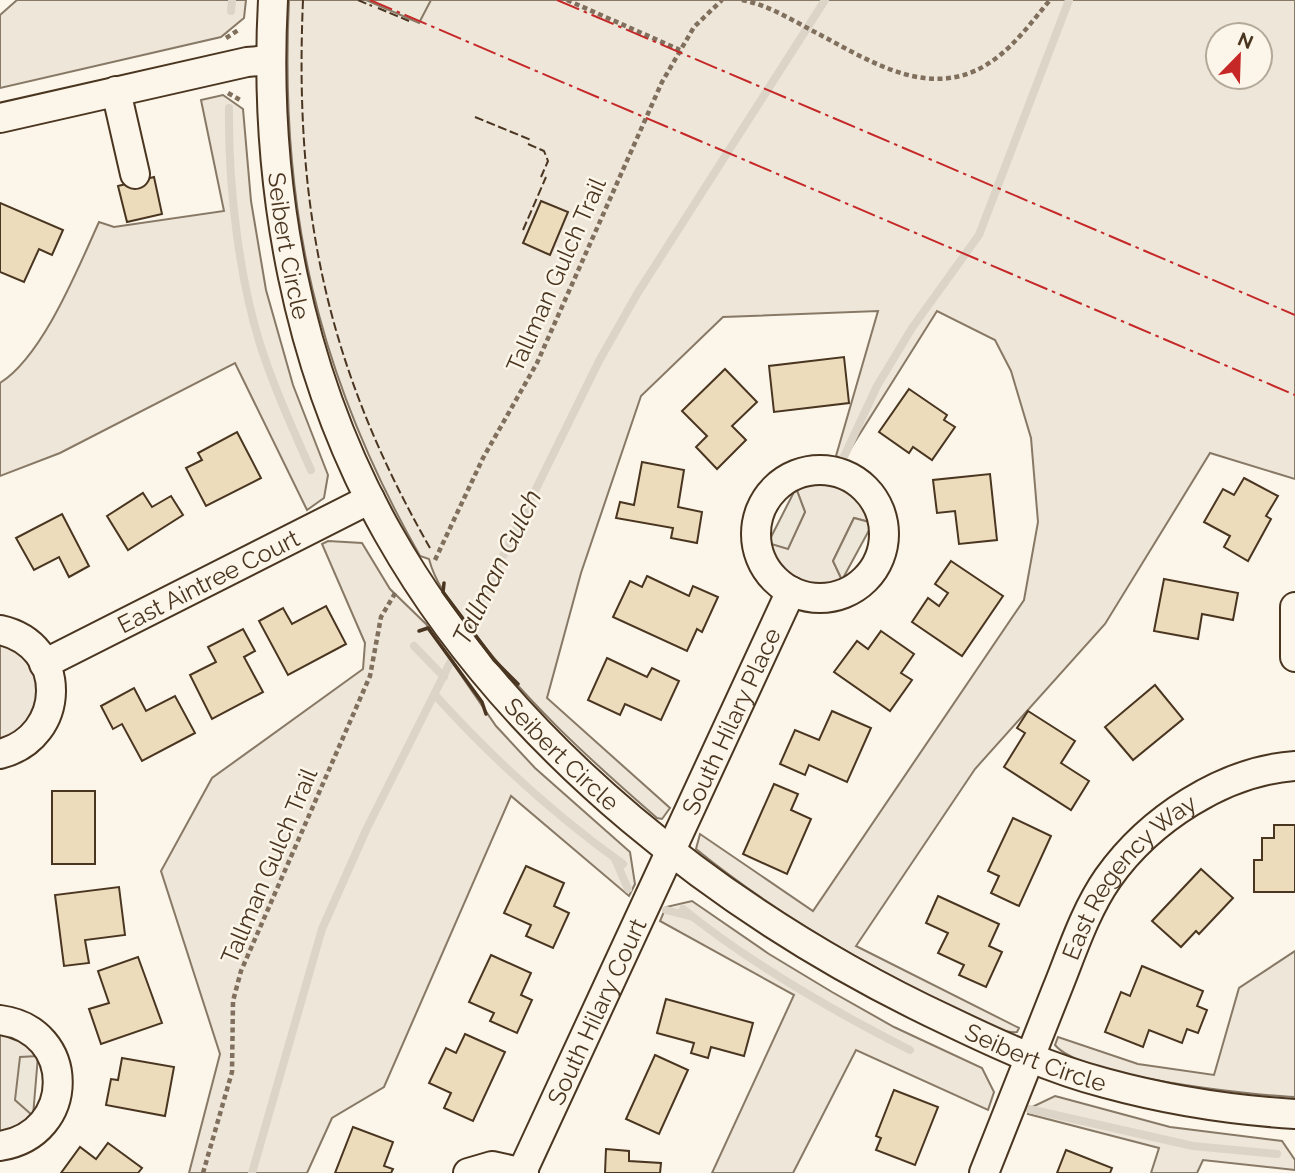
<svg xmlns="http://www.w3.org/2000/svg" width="1295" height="1173" viewBox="0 0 1295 1173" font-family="Raleway,sans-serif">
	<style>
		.green { fill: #ede6d9; stroke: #887966; stroke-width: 2; fill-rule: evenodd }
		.parking { fill: #ede7d9; stroke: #887966; stroke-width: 2 }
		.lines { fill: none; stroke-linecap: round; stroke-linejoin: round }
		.stream { stroke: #dcd4c6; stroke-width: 8 }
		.building { fill: #ecdcbc; stroke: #4a3520; stroke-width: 2 }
		.minor-casing { stroke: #4a3520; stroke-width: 32 }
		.path { stroke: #7f6f5c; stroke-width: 4.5; stroke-dasharray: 5 3.5; stroke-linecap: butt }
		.minor { stroke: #fbf6e9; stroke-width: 28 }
		.fence { stroke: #4a3520; stroke-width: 2; stroke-dasharray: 9 3.5; stroke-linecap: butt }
		.wall { stroke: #4a3520; stroke-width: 3.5 }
		.power { stroke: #c62828; stroke-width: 2; stroke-dasharray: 24 5 3.5 5; stroke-linecap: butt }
		.labels { text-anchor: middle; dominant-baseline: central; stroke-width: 5; stroke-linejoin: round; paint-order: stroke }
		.street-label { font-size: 24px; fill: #4a3520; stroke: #fbf6e9 }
		.water-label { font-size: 26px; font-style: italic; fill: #4a3520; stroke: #fbf6e9 }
	</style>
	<rect width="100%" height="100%" fill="#fbf6e9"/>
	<g class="green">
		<polygon points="17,0 246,0 244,18 221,37 0,88 0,15"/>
		<path d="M289 0H1295V479L1210 453 1105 624 975 769 856 946 1019 1028 1017 1032C1003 1034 976 1018 963 1012 869 967 777 915 696 849L700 834 813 911 1024 600 1038 522 1031 438 1011 371 995 340 937 311 844 459 836 456 878 311 723 317 641 396 581 573 547 698 670 808 662 819 657 818C589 759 523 699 470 627 453 605 436 586 429 559L420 556C317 375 279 207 289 0ZM1218 35H1260V77H1218Z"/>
		<path d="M223 95 243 109 251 201 266 290 293 385 328 475 324 498 307 510 235 363 60 453 0 476V383C43 356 78 268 99 222L114 227 224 211 201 100Z"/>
		<path d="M810 479C842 479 861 493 873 523L854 518 833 561 842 580C820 606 765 575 768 543L788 548 805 512 796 488Z"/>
		<polygon points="328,541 362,543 390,589 426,624 496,726 535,768 630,852 635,884 629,896 511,796 384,1087 332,1118 307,1173 189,1173 220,1054 161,871 212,778 363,669 365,643 322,544"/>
		<polygon points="0,640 18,647 41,681 34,721 0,744"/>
		<polygon points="692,901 769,954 832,992 894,1027 982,1068 994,1092 988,1110 856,1050 793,1173 712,1173 794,995 660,921 666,907"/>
		<path d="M1295 951V1097C1250 1095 1081 1077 1055 1045L1058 1037 1138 1064 1214 1075 1239 988Z"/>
		<polygon points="0,1028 36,1049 33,1116 0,1136"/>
		<polygon points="1055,1096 1170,1127 1282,1141 1295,1160 1295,1170 1203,1160 1197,1173 1151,1173 1159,1148 1028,1114 1030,1108"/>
	</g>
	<g class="parking">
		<polygon points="366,0 431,0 419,23"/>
		<polygon points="796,488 805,512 788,549 768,543"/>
		<polygon points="854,518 873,523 842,580 833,561"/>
		<polygon points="38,1056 33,1116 15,1100 20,1057"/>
	</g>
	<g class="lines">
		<g class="stream">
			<polyline points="231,11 232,0"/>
			<path d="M229 108C228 184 239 284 264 356 277 395 294 432 311 470"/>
			<polyline points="841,463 877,386 912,328 979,235 1069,0"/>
			<polyline points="464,635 599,361 637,294 825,0"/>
			<polyline points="414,646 444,677"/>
			<path d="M435 695C493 759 553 814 623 864"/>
			<polyline points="615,859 628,889"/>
			<path d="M683 909C750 963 833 1011 910 1050"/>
			<polyline points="666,910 693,917"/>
			<polyline points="1029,1109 1193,1146 1277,1154"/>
			<polyline points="252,1173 322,929 367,828 458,647"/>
		</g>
	</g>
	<g class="building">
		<polygon points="154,177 162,214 127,222 118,186"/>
		<polygon points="541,201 568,212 550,255 523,243"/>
		<polygon points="0,203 63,230 52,255 39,249 24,282 0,272"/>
		<polygon points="844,357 849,403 774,412 769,366"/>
		<polygon points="725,369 757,402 732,426 746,440 717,469 696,447 707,436 682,411"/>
		<polygon points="909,389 947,415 944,420 955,427 932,460 913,447 909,453 879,432"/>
		<polygon points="237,432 261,478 206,506 186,468 202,460 198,453"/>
		<polygon points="642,462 684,470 678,507 702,512 697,543 671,538 673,528 616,518 620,502 634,505"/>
		<polygon points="990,474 997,540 959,544 955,511 937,513 933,480"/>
		<polygon points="1244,478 1278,496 1266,516 1271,519 1248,561 1224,547 1230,536 1204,522 1223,489 1234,495"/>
		<polygon points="143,493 152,507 171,496 183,515 128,550 107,516"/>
		<polygon points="62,514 89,566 69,577 59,557 34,570 16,538"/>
		<polygon points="951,561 1003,596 962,656 912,622 928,598 939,606 948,593 935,584"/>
		<polygon points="647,576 689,596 693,586 718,597 702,632 697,629 687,651 613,617 630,581 642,587"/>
		<polygon points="1164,579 1238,593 1233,620 1202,614 1198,639 1154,631"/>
		<polygon points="326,606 346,644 288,675 259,621 283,608 292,624"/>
		<polygon points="243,629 255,651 244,657 263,692 212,719 190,675 216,662 208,647"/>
		<polygon points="881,631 914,654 901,673 912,680 890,711 834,672 857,641 868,649"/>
		<polygon points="607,658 647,677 652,668 679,681 661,720 625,704 620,715 588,700"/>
		<polygon points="1155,685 1183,719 1133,760 1105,727"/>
		<polygon points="134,688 146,711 175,696 195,733 142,761 122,724 113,729 101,706"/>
		<polygon points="832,711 871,728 847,782 809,765 805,775 780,764 795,730 819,740"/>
		<polygon points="1028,711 1075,741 1061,763 1089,781 1071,810 1004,767 1025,733 1017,728"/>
		<polygon points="774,784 798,794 791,810 811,819 787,874 743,854"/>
		<rect x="52" y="791" width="43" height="73"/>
		<polygon points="1013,818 1051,836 1019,906 991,893 999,876 988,871"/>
		<polygon points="1274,825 1295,825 1295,892 1254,892 1254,860 1262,860 1262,838 1274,838"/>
		<polygon points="526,866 564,883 554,906 569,913 553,948 526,936 531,925 504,913"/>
		<polygon points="1201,869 1233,898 1199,934 1196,931 1181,947 1152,921"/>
		<polygon points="119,887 125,935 85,940 89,963 64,966 55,895"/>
		<polygon points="938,896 999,924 989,946 1002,952 986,987 959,975 964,965 938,953 948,933 926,923"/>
		<polygon points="491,955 531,973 521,995 532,1000 517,1033 490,1021 494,1013 469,1002"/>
		<polygon points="138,957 162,1023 101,1044 89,1009 109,1003 98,971"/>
		<polygon points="1142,966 1203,991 1197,1006 1207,1010 1198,1033 1187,1029 1182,1043 1149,1030 1143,1047 1105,1032 1121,992 1130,996"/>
		<polygon points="666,999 753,1023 744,1056 711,1047 708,1058 691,1053 694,1043 657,1033"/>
		<polygon points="465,1034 505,1052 473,1121 444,1108 451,1093 429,1083 446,1048 456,1053"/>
		<polygon points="655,1055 688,1070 659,1134 626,1119"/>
		<polygon points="122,1058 174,1067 165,1116 106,1105 111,1079 118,1080"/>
		<polygon points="894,1090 938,1107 915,1165 876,1150 881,1138 876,1136"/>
		<polygon points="353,1127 393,1142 384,1166 393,1169 391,1173 335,1173"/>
		<polygon points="108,1143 142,1168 138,1173 61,1173 80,1147 96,1159"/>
		<polygon points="606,1149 629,1151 629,1161 661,1163 660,1173 605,1173"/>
		<polygon points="1066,1150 1112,1168 1110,1173 1057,1173"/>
	</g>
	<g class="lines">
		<g class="minor-casing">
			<g id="minor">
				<path id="s1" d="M273 0C263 184 297 372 388 533 510 749 729 918 949 1021 999 1045 1051 1069 1105 1083 1167 1100 1230 1110 1295 1114"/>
				<polyline points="116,91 135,174"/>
				<polyline points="0,118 247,62 271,60"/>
				<circle cx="820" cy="534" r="64"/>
				<polyline points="1295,607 1295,657"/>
				<path d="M0 630C69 645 67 737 0 754"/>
				<path id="s2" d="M44 664 370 499"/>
				<path d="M0 1020C77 1030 77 1134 0 1146"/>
				<path id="s3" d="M522 1172 791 591"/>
				<polyline points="468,1173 492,1166 524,1173"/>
				<path id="s4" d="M984 1173C1008 1112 1032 1051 1057 989 1072 952 1085 911 1108 878 1149 820 1223 771 1295 766"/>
			</g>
		</g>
		<g class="path">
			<polyline points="567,0 680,50"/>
			<path d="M742 0C767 5 789 18 811 30 871 61 935 107 999 56 1019 40 1034 19 1050 0"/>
			<polyline points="226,38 240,29"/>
			<polyline points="228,93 240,100"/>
			<polyline points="435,560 483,458 537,363 662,82 694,27 722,0"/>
			<polyline points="203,1173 232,1072 233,1001 241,971 370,676 381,617 397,590"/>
		</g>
		<use href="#minor" class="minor"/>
		<g class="fence">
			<path d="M303 0C294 208 326 366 430 548"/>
			<polyline points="358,0 372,6"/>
			<polyline points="378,8 409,21"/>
			<polyline points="475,117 531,140"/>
			<polyline points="528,144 544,151 548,161 541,177"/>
			<polyline points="523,230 546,177"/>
		</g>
		<g class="wall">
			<polyline points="444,583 443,592 494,660 518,684"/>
			<polyline points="419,631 428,628 482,702 486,714"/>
		</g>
		<g class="power">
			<polyline points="370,0 1295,395"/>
			<polyline points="557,0 1295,315"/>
		</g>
	</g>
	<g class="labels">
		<g class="street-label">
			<text stroke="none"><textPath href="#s1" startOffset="247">Seibert Circle</textPath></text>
			<text transform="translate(556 275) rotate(-66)">Tallman Gulch Trail</text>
			<text stroke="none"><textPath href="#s2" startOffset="184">East Aintree Court</textPath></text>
			<text stroke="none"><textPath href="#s3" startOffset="497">South Hilary Place</textPath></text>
			<text stroke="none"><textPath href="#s1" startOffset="835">Seibert Circle</textPath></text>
			<text transform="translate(269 866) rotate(-67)">Tallman Gulch Trail</text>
			<text stroke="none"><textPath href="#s4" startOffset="334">East Regency Way</textPath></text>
			<text stroke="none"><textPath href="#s3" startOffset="177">South Hilary Court</textPath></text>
			<text stroke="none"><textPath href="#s1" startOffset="1402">Seibert Circle</textPath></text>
		</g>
		<g class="water-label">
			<text transform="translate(497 567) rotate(-64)">Tallman Gulch</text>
		</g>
	</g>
	<g transform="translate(1239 56) rotate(23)"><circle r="33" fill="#fbf6e9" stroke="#b4a999" stroke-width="2"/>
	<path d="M0-5L12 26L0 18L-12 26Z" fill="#c62828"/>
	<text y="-10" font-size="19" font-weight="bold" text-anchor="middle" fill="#4a3520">N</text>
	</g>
</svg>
